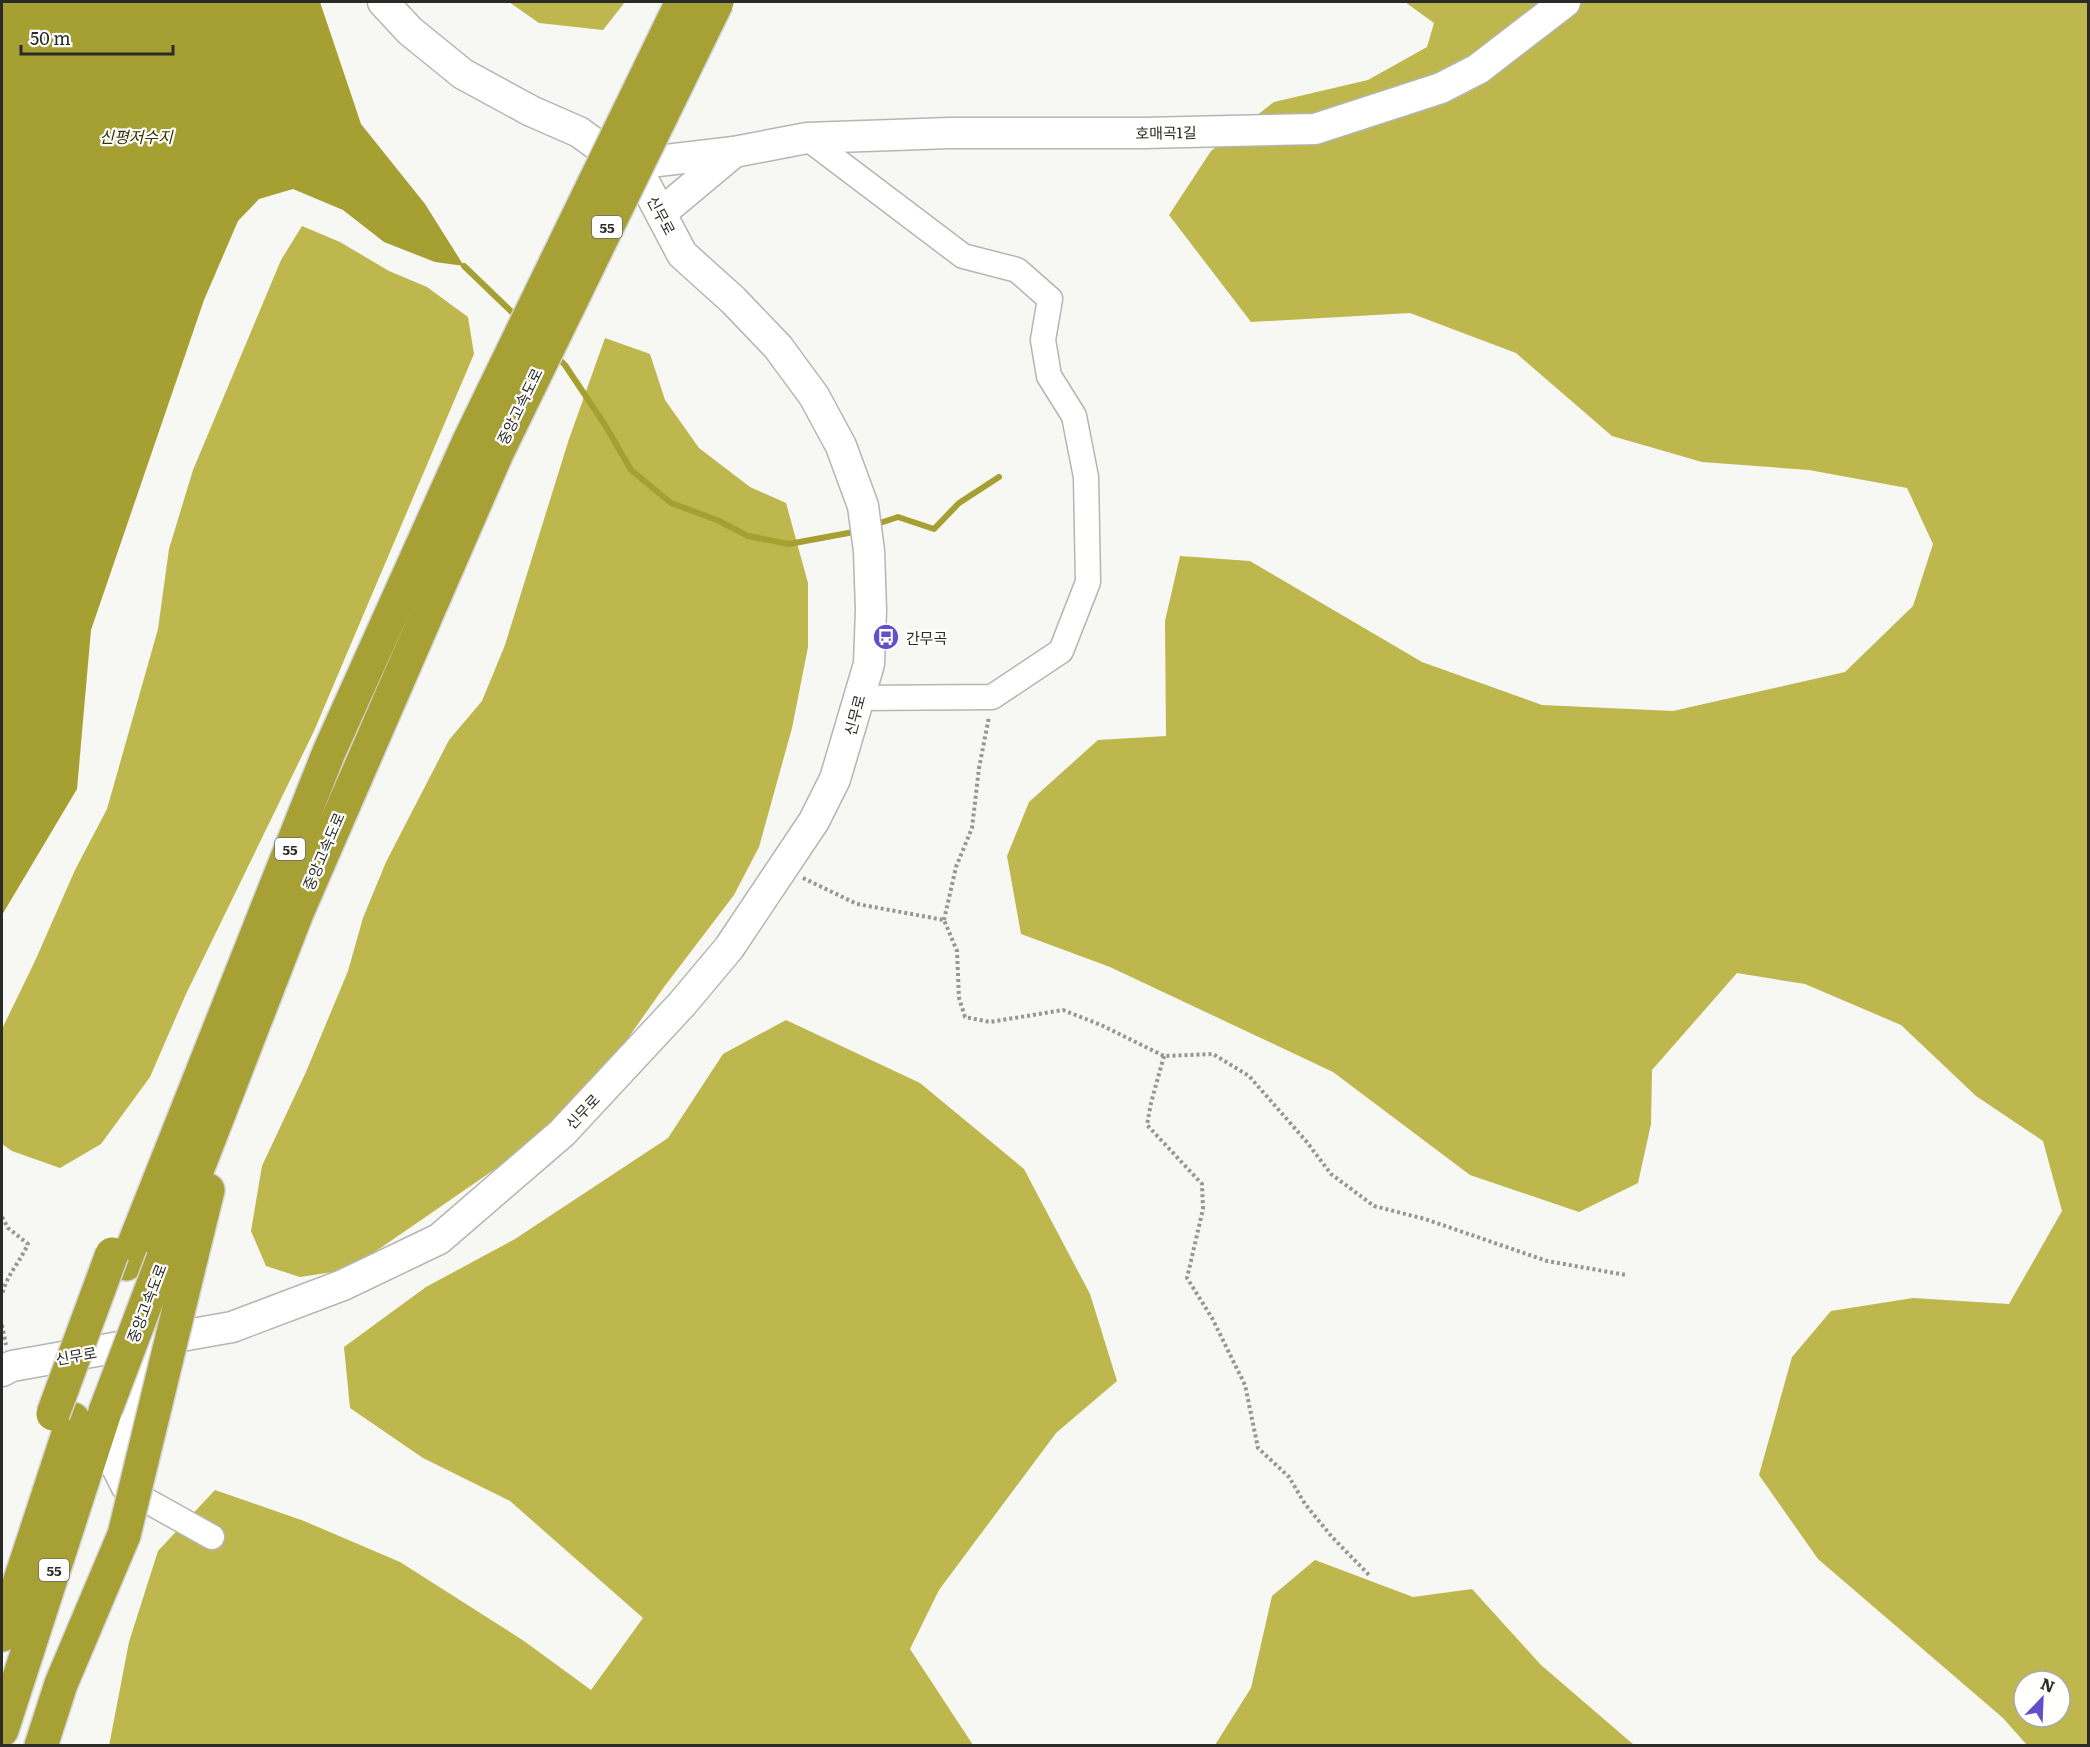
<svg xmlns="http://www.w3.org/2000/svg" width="2090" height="1747" viewBox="0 0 2090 1747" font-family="Literata,'Noto Sans KR',serif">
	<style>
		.forest { fill: #bdb74d; fill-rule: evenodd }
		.water { fill: #a69f32 }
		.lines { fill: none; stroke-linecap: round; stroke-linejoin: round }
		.stream { stroke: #a69f32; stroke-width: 6 }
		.minor-casing { stroke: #b5b5b1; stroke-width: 27 }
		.tertiary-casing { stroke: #b5b5b1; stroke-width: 33 }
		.motorway-casing { stroke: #d4d4d4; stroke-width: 36 }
		.path { stroke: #969693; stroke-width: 4; stroke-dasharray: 3 3; stroke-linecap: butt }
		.minor { stroke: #fff; stroke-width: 24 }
		.tertiary { stroke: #fff; stroke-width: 30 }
		.motorway { stroke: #a7a034; stroke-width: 33 }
		.motorway-bridge-casing { stroke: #d4d4d4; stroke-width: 36; stroke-linecap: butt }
		.motorway-bridge { stroke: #a7a034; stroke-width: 33 }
		.labels { text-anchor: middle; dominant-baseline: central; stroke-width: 4.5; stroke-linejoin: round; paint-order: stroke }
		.shield { fill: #fffffe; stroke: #6a6a69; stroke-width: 1.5 }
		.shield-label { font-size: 14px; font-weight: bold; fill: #2a2a29 }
		.street-label { font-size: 15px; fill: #2a2a29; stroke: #fffffe }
		.poi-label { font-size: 15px; fill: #2a2a29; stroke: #fffffe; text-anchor: start }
		.water-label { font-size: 16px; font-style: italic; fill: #363305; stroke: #fffffe }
	</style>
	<rect width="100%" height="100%" fill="#f7f7f3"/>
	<g class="forest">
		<polygon points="509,2 625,2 603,30 539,23"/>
		<path d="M1405 2H2088V1745H2027L2003 1718 1818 1559 1759 1475 1792 1357 1831 1311 1913 1298 2009 1304 2062 1211 2043 1141 1976 1096 1901 1025 1805 984 1737 973 1652 1070 1651 1124 1638 1183 1579 1212 1470 1175 1333 1072 1110 967 1021 934 1007 856 1029 802 1098 740 1166 736 1165 621 1180 556 1250 561 1422 662 1542 705 1673 711 1845 672 1913 606 1933 544 1907 488 1809 470 1702 462 1612 436 1516 353 1410 313 1251 322 1169 215 1211 151 1274 102 1368 80 1427 47 1434 23ZM2024 1681H2060V1717H2024Z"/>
		<polygon points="302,226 340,242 389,271 427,287 468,317 474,354 314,731 186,994 150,1077 101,1144 60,1168 12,1151 2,1144 2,1029 35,961 75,870 107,809 158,629 169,549 193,470 281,260"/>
		<polygon points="605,338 650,354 665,400 699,448 750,487 786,503 808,583 808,647 792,728 759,847 734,895 664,987 593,1088 537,1140 382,1247 346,1270 300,1277 266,1266 251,1231 262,1166 306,1072 348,971 363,918 386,862 449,740 482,701 505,645 568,442"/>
		<polygon points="786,1020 920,1083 1024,1169 1090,1294 1117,1381 1056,1433 939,1590 910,1649 973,1745 109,1746 129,1642 158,1551 215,1490 304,1521 400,1562 524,1641 591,1690 643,1618 510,1501 423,1458 350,1408 344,1347 426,1287 515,1239 668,1138 723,1054"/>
		<polygon points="1315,1560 1413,1597 1472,1589 1541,1665 1634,1745 1215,1745 1251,1688 1272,1596"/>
	</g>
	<polygon class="water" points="2,2 320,2 361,124 425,204 464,266 435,262 384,242 343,210 293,189 259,199 238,221 204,300 91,630 77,789 2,915"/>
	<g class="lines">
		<g class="stream">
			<polyline points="464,266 517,317"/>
			<polyline points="556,356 565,365 605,425 631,470 671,503 717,520 748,536 789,544 859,531"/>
			<polyline points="874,525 898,517 934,529 959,503 999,477"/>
		</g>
		<g class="minor-casing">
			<g id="minor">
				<polyline points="807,138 963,256 1017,270 1050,299 1043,340 1049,376 1074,416 1086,477 1088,582 1061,651 992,697 858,698"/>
				<polyline points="137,1344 140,1381 133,1407 118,1436 111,1462 124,1488 212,1537"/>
			</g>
		</g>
		<g class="tertiary-casing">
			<g id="tertiary">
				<polyline points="624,165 734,152 807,138 950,133 1144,133 1315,129 1441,88 1478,69 1565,2"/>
				<polyline points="661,213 734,152"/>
				<polyline points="2,1371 12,1366 232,1327 343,1285 439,1239 562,1133 682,1004 729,948 814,821 835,779 869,664 871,610 869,551 863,506 841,446 814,396 778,347 733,300 682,254 642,178 579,132 531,111 463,74 410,31 383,2"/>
			</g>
		</g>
		<g class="motorway-casing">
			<g id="motorway">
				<polyline points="163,1258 297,913 497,453"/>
				<polyline points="191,1259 208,1190"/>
				<polyline points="126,1264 329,752 469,441"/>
				<polyline points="2,1635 73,1419"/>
				<polyline points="2,1730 106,1409"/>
				<polyline points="41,1746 61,1684 124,1535"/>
			</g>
		</g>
		<g class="path">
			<polyline points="803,878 857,904 944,920 957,951 959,998 965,1017 990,1022 1063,1010 1101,1025 1164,1056 1213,1054 1249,1076 1306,1141 1331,1174 1374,1206 1425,1219 1547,1261 1626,1275"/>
			<polyline points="944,920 956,867 972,828 979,768 989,717"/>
			<polyline points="1164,1056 1151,1103 1147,1125 1202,1184 1203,1209 1187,1278 1212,1318 1245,1385 1258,1448 1289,1477 1305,1504 1332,1537 1370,1576"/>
			<path d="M2 1217 8 1228 28 1244C20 1262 6 1276 2 1295"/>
			<polyline points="2,1325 6,1345"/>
		</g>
		<use href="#minor" class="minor"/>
		<use href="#tertiary" class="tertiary"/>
		<use href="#motorway" class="motorway"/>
		<g class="motorway-bridge-casing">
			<g id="motorway-bridge">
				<polyline points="469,441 682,2"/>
				<polyline points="497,453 717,2"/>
				<polyline points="106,1409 163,1258"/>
				<polyline points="53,1414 112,1254"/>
				<polyline points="124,1535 191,1259"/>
			</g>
		</g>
		<use href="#motorway-bridge" class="motorway-bridge"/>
	</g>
	<defs>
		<g id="bus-disc" transform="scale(1.35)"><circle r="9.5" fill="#6350c9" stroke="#fffffe"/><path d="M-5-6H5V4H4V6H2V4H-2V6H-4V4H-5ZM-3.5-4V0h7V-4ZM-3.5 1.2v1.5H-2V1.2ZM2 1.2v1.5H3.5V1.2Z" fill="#fff"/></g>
	</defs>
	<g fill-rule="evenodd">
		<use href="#bus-disc" x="886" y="637"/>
	</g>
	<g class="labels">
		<g class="shield">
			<rect x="592" y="216" width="30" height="22" rx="4.5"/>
			<rect x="275" y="838" width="30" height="22" rx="4.5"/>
			<rect x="39" y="1559" width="30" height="22" rx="4.5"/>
		</g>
		<g class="shield-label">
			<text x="607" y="227">55</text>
			<text x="290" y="849">55</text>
			<text x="54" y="1570">55</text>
		</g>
		<g class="street-label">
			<text transform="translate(1166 132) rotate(-1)">호매곡1길</text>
			<text transform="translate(662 215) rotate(62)">신무로</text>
			<text transform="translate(519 406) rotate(-64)">중앙고속도로</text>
			<text transform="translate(854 715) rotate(-75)">신무로</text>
			<text transform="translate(323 851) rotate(-67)">중앙고속도로</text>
			<text transform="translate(582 1111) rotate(-47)">신무로</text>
			<text transform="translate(146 1303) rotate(-69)">중앙고속도로</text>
			<text transform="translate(76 1355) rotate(-10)">신무로</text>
		</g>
		<g class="poi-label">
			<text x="906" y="637">간무곡</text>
		</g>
		<g class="water-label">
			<text x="136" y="136">신평저수지</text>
		</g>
	</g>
	<rect width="2090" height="1747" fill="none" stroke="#2a2a29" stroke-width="6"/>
	<g transform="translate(2042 1699) rotate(23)"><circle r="28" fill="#fffffe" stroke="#aaaaa9" stroke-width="1.5"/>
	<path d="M0-4.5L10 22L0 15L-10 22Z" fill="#6350c9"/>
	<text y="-9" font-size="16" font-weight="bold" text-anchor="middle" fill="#2a2a29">N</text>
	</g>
	<path d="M21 45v9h152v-9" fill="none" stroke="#2a2a29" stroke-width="3"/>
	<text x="30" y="45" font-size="18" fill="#2a2a29" stroke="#fffffe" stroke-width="4.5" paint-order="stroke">50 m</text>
</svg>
